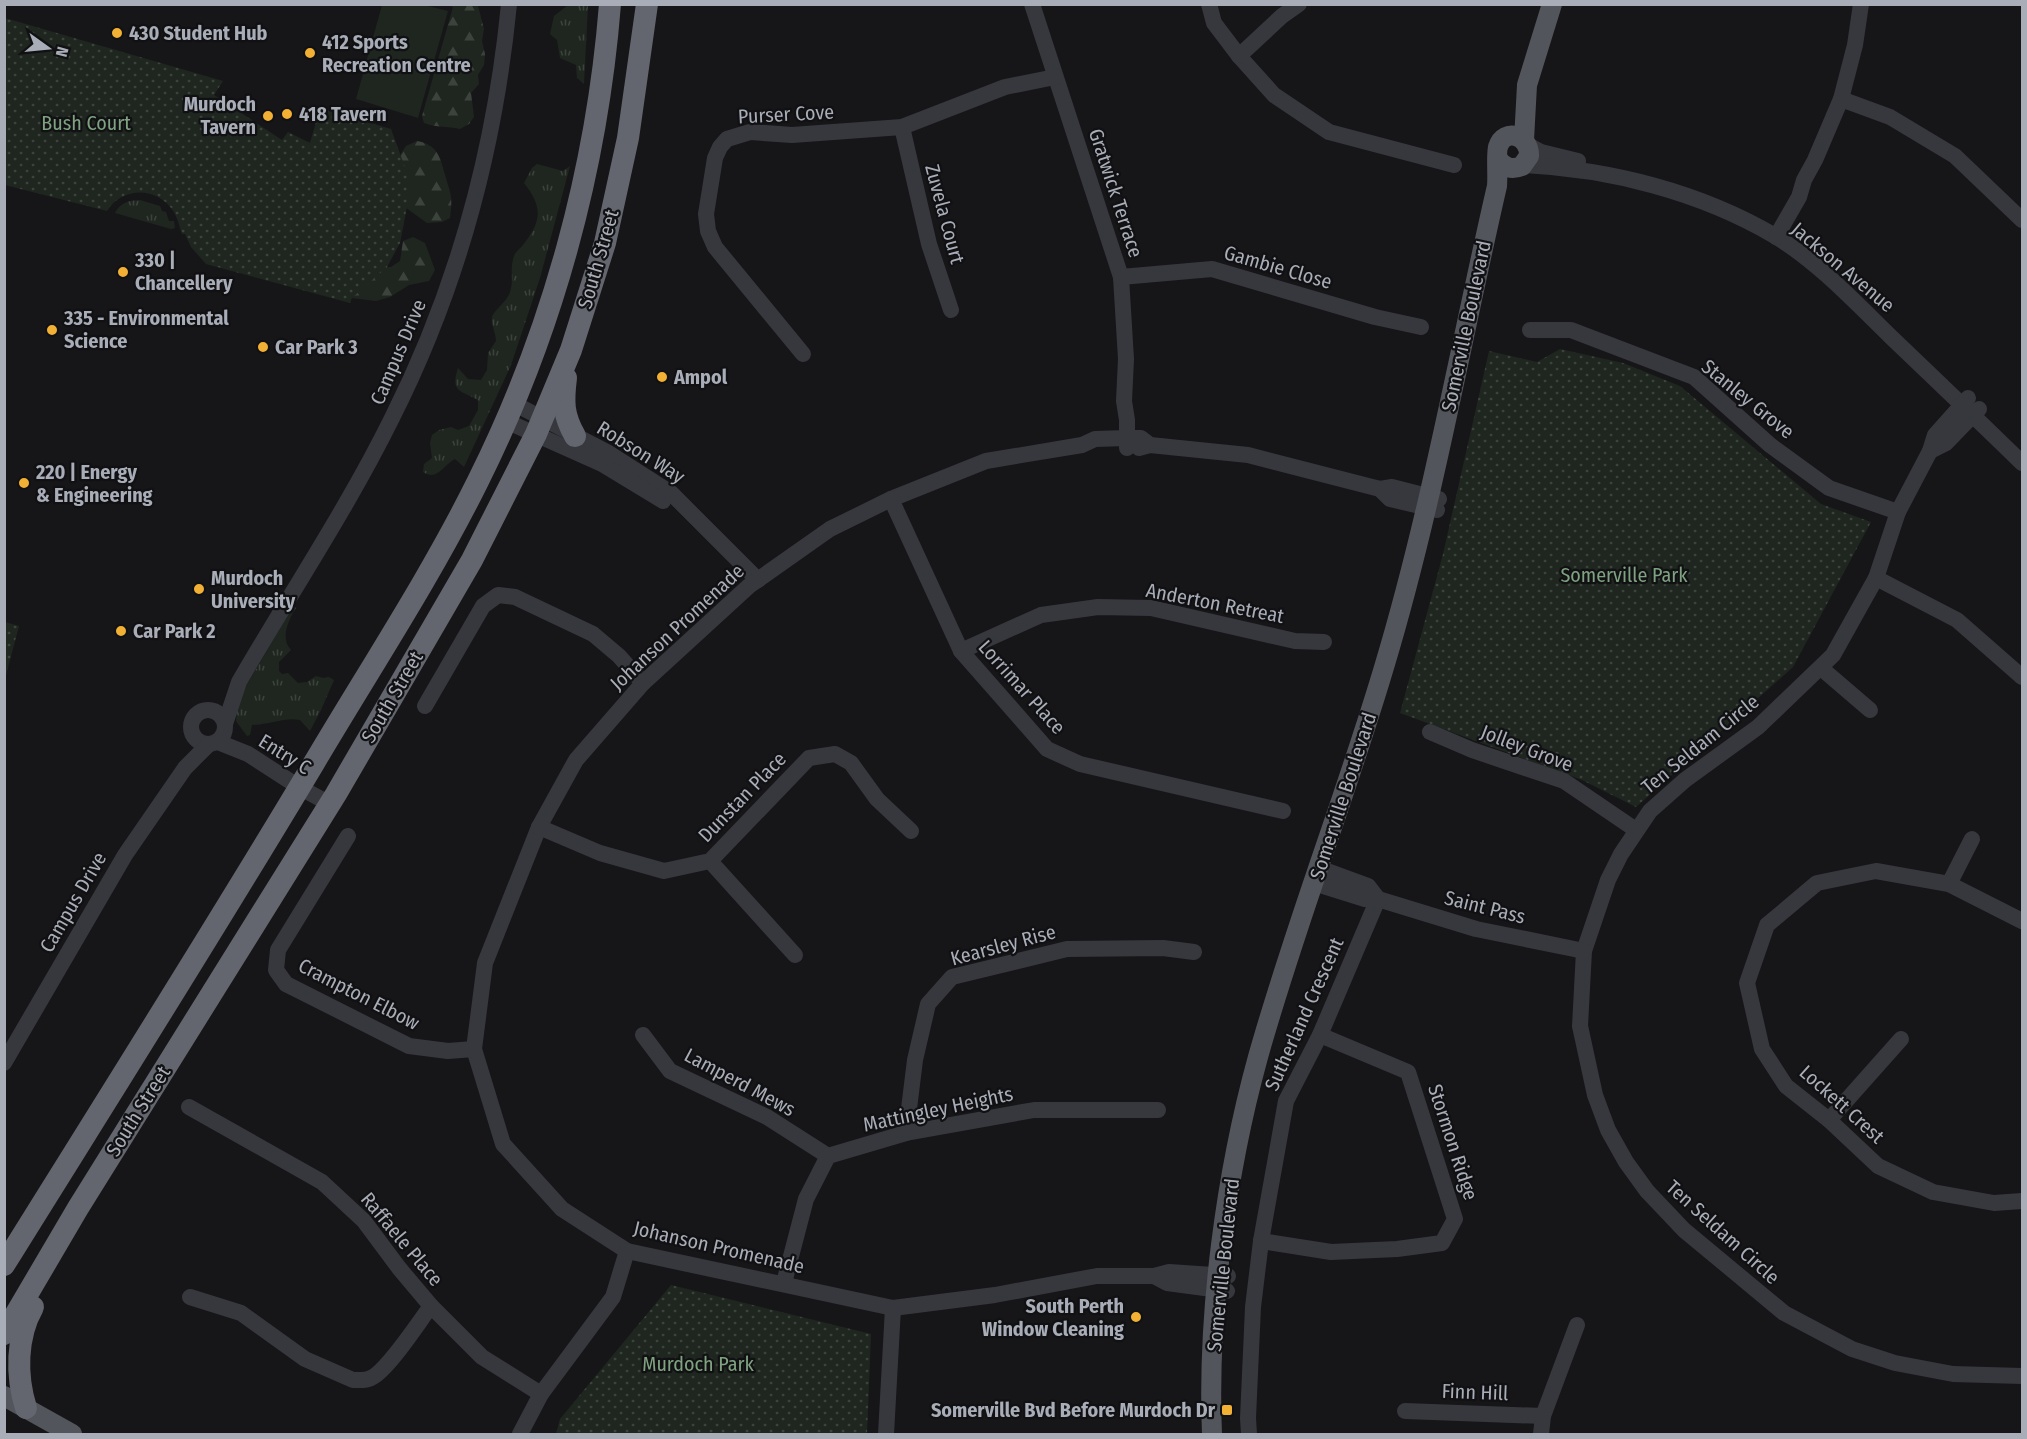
<svg xmlns="http://www.w3.org/2000/svg" width="2027" height="1439" viewBox="0 0 2027 1439" font-family="'Fira Sans Condensed',sans-serif">
	<style>
		.grass { fill: url(#grass-tufts) }
		.forest { fill: url(#forest-firs) }
		.park { fill: url(#park-dots) }
		.pitch { fill: #1e261f }
		.lines { fill: none; stroke-linecap: round; stroke-linejoin: round }
		.minor { stroke: #37383d; stroke-width: 16 }
		.major { stroke: #53555c; stroke-width: 20 }
		.highway { stroke: #63666e; stroke-width: 22 }
		.poi-dot { fill: #f2b134; stroke: #111113; stroke-width: 2 }
		.labels { text-anchor: middle; dominant-baseline: central; stroke-width: 4.5; stroke-linejoin: round; paint-order: stroke }
		.poi-label { font-size: 20px; font-weight: bold; fill: #a8adb8; stroke: #111113; text-anchor: start }
		.street-label { font-size: 20px; fill: #a8adb8; stroke: #111113 }
		.park-label { font-size: 20px; fill: #7fa381; stroke: #111113 }
	</style>
	<defs>
		<pattern id="grass-tufts" width="24" height="20" patternUnits="userSpaceOnUse" patternTransform="scale(1.5)"><rect width="24" height="20" fill="#1e261f"/><path d="M3 7l-1-3M5 7V3M7 7l1-3M15 17l-1-3M17 17v-4M19 17l1-3" fill="none" stroke="#3c433d"/></pattern>
		<pattern id="forest-firs" width="22" height="20" patternUnits="userSpaceOnUse" patternTransform="scale(1.5)"><rect width="22" height="20" fill="#1e261f"/><path d="M5 1l3.5 6h-7zM16 11l3.5 6h-7z" fill="#3c433d"/></pattern>
		<pattern id="park-dots" width="8" height="8" patternUnits="userSpaceOnUse" patternTransform="scale(1.5)"><rect width="8" height="8" fill="#1e261f"/><path d="M2 2h.1M6 6h.1" fill="none" stroke="#3c433d" stroke-width="1.8" stroke-linecap="round"/></pattern>
	</defs>
	<rect width="100%" height="100%" fill="#161618"/>
	<g class="grass">
		<polygon points="568,5 588,5 584,84 577,78 576,65 560,58 557,40 550,34 554,16"/>
		<path d="M537 164 563 171 570 166 540 278 511 365 464 467 455 459C444 464 437 482 423 472L424 464 432 458 430 443 432 435 439 430 451 427 458 430 469 426 478 410V400C461 390 450 393 458 368L468 379 481 380 487 370 488 353 496 341C496 333 491 325 492 318 492 312 507 302 510 292 514 281 510 270 513 260 514 252 519 250 523 245 542 221 543 207 524 183L532 168Z"/>
		<path d="M140 200 160 206 162 211 166 212 169 221H174L175 228 171 229 115 213C120 203 129 200 140 200Z"/>
		<path d="M293 606 296 608C288 620 280 639 291 650L279 662V671L282 674 288 673 298 683 307 682 316 676 323 678 329 677 334 680 321 710 310 731 300 720C285 717 268 725 252 725L250 735 247 736 236 721 238 700Z"/>
	</g>
	<g class="forest">
		<path d="M446 5H481L478 6 484 29 482 41 485 54 484 65 478 75 479 84 471 93 474 117 469 124 460 129C447 126 437 128 424 123L422 116 453 7Z"/>
		<path d="M417 141C438 145 440 157 445 175 451 195 453 197 450 218L442 222 427 223 402 205 394 164 406 146Z"/>
		<polygon points="413,237 425,243 435,270 429,281 409,285 390,297 376,301 352,298 379,267 391,267 400,261 403,241"/>
	</g>
	<g class="park">
		<path d="M5 18 223 81 214 95 282 140 288 132 310 143 320 108 391 129 406 170 410 191 400 243 387 267 352 298 350 303 206 264 191 247 185 234H182C179 225 177 215 171 208 154 186 121 188 107 211L5 185Z"/>
		<polygon points="1560,349 1623,363 1680,386 1821,504 1871,522 1793,667 1636,807 1582,780 1400,713 1443,554 1489,351 1537,362"/>
		<polygon points="5,622 19,626 5,679 4,622"/>
		<polygon points="671,1285 871,1334 867,1434 556,1434 560,1419"/>
	</g>
	<polygon class="pitch" points="382,5 424,5 448,11 418,118 356,99"/>
	<g class="lines">
		<g class="minor">
			<polyline points="1032,4 1121,277 1126,359 1124,401 1127,420 1127,448"/>
			<polyline points="1209,4 1214,23 1239,56 1274,95 1329,132 1454,165"/>
			<polyline points="1239,56 1282,16 1299,4"/>
			<polyline points="1841,99 1890,117 1955,156 2022,220"/>
			<polyline points="902,127 929,244 951,310"/>
			<polyline points="1528,145 1541,152 1578,161"/>
			<path d="M1523 165C1610 169 1700 192 1775 236 1819 263 1855 302 1891 337 1935 379 1979 421 2022 463"/>
			<polyline points="1776,237 1799,197 1804,180 1815,160 1841,99 1855,45 1861,4"/>
			<polyline points="1121,277 1212,269 1375,317 1421,327"/>
			<polyline points="1530,330 1571,330 1694,377 1770,445 1829,488 1898,512"/>
			<polyline points="803,354 715,247 708,231 706,214 715,158 720,147 727,139 750,132 792,135 902,127 1005,87 1055,77"/>
			<polyline points="1968,398 1935,435 1930,451 1898,512 1876,578 1833,655 1758,727 1685,780 1650,811 1621,854 1608,880 1584,951 1580,1026 1595,1095 1608,1130 1626,1162 1647,1191 1684,1230 1784,1313 1852,1349 1895,1363 1953,1374 2022,1376"/>
			<polyline points="513,403 607,452 671,493 758,580"/>
			<polyline points="506,421 602,464 663,501"/>
			<polyline points="1150,445 1141,438 1127,438 1095,439 1082,445 986,461 891,499 830,529 749,586 643,683 576,760 539,827 485,963 474,1049 503,1144 562,1209 627,1251 893,1308 995,1295 1097,1276 1154,1276 1169,1272 1228,1276"/>
			<polyline points="1139,448 1150,445 1248,455 1380,489 1392,487 1439,499"/>
			<polyline points="1930,451 1946,443 1979,409"/>
			<polyline points="1380,489 1390,499 1437,510"/>
			<polyline points="891,499 961,651 1047,749 1080,764 1283,811"/>
			<polyline points="1876,578 1957,620 2022,677"/>
			<polyline points="961,651 1041,615 1098,607 1151,608 1295,641 1324,642"/>
			<polyline points="1821,668 1870,710"/>
			<polyline points="425,706 483,606 498,595 515,597 593,634 619,656 643,683"/>
			<circle cx="208" cy="727" r="17"/>
			<path d="M225 724 239 682C290 594 347 509 392 418 457 289 495 148 509 4"/>
			<polyline points="1430,732 1472,750 1564,781 1636,830"/>
			<polyline points="218,742 248,754 299,787 330,804"/>
			<polyline points="539,827 600,853 664,871 710,861 809,758 835,754 851,763 877,799 911,831"/>
			<polyline points="348,836 278,950 276,970 286,984 409,1046 448,1051 474,1049"/>
			<polyline points="710,861 795,955"/>
			<polyline points="1319,868 1368,886 1378,899"/>
			<polyline points="1314,883 1365,899 1378,899 1476,929 1584,951"/>
			<polyline points="1949,884 1972,839"/>
			<polyline points="2022,921 1949,884 1876,871 1817,883 1767,925 1747,983 1762,1049 1786,1086 1829,1120 1878,1166 1933,1192 1994,1203 2022,1201"/>
			<polyline points="643,1035 670,1071 767,1117 828,1156"/>
			<polyline points="4,1063 125,855 185,768 209,744"/>
			<polyline points="189,1107 322,1182 364,1221 399,1268 431,1306 482,1357 541,1394"/>
			<polyline points="1829,1120 1901,1039"/>
			<polyline points="906,1133 915,1060 928,1004 952,977 1067,949 1163,948 1194,952"/>
			<polyline points="1261,1241 1331,1252 1397,1249 1442,1243 1455,1219 1408,1072 1320,1035"/>
			<polyline points="1154,1276 1167,1283 1227,1291"/>
			<polyline points="784,1283 806,1199 828,1156 906,1133 1034,1110 1158,1110"/>
			<path d="M190 1297 241 1313 305 1359 353 1380C359 1380 365 1381 371 1378 388 1370 418 1323 431 1306"/>
			<polyline points="1405,1411 1543,1416"/>
			<polyline points="520,1434 541,1394 613,1297 627,1251"/>
			<polyline points="886,1434 893,1308"/>
			<polyline points="1249,1434 1248,1418 1253,1307 1261,1241 1286,1101 1320,1035 1378,899"/>
			<polyline points="1541,1434 1543,1416 1577,1325"/>
		</g>
		<g class="major">
			<polyline points="1524,140 1527,85 1552,4"/>
			<polyline points="4,1396 72,1434"/>
			<path d="M1212 1434C1207 1314 1226 1173 1258 1057 1295 925 1346 796 1385 664 1432 507 1460 346 1497 186 1498 176 1496 153 1498 147 1504 127 1530 135 1529 156L1522 166C1512 170 1504 168 1498 159"/>
		</g>
		<g class="highway">
			<path d="M566 378C563 402 563 415 575 436"/>
			<path d="M4 1265C108 1098 213 932 314 763 369 670 430 578 478 481 552 333 597 169 610 4"/>
			<polyline points="4,1334 78,1208 336,794 472,560 536,434 571,350 605,243 628,138 647,4"/>
			<path d="M26 1408C16 1376 16 1337 33 1307"/>
		</g>
	</g>
	<g class="poi-dot">
		<circle cx="117" cy="33" r="6"/>
		<circle cx="310" cy="53" r="6"/>
		<circle cx="287" cy="114" r="6"/>
		<circle cx="268" cy="116" r="6"/>
		<circle cx="123" cy="272" r="6"/>
		<circle cx="52" cy="330" r="6"/>
		<circle cx="263" cy="347" r="6"/>
		<circle cx="662" cy="377" r="6"/>
		<circle cx="24" cy="483" r="6"/>
		<circle cx="199" cy="589" r="6"/>
		<circle cx="121" cy="631" r="6"/>
		<circle cx="1136" cy="1317" r="6"/>
		<rect x="1221" y="1404" width="12" height="12" rx="3"/>
	</g>
	<g class="labels">
		<g class="poi-label">
			<text x="129" y="33">430 Student Hub</text>
			<text x="322" y="42">412 Sports<tspan x="322" dy="23">Recreation Centre</tspan></text>
			<text x="256" y="104" text-anchor="end">Murdoch<tspan x="256" dy="23">Tavern</tspan></text>
			<text x="299" y="114">418 Tavern</text>
			<text x="135" y="260">330 |<tspan x="135" dy="23">Chancellery</tspan></text>
			<text x="64" y="318">335 - Environmental<tspan x="64" dy="23">Science</tspan></text>
			<text x="275" y="347">Car Park 3</text>
			<text x="674" y="377">Ampol</text>
			<text x="36" y="472">220 | Energy<tspan x="36" dy="23">&amp; Engineering</tspan></text>
			<text x="211" y="578">Murdoch<tspan x="211" dy="23">University</tspan></text>
			<text x="133" y="631">Car Park 2</text>
			<text x="1124" y="1306" text-anchor="end">South Perth<tspan x="1124" dy="23">Window Cleaning</tspan></text>
			<text x="1215" y="1410" text-anchor="end">Somerville Bvd Before Murdoch Dr</text>
		</g>
		<g class="street-label">
			<text transform="translate(786 114) rotate(-3)">Purser Cove</text>
			<text transform="translate(1116 193) rotate(72)">Gratwick Terrace</text>
			<text transform="translate(945 214) rotate(75)">Zuvela Court</text>
			<text transform="translate(598 259) rotate(-74)">South Street</text>
			<text transform="translate(1278 267) rotate(16)">Gambie Close</text>
			<text transform="translate(1843 267) rotate(40)">Jackson Avenue</text>
			<text transform="translate(1466 326) rotate(-78)">Somerville Boulevard</text>
			<text transform="translate(398 352) rotate(-67)">Campus Drive</text>
			<text transform="translate(1748 399) rotate(39)">Stanley Grove</text>
			<text transform="translate(641 452) rotate(32)">Robson Way</text>
			<text transform="translate(1215 603) rotate(11)">Anderton Retreat</text>
			<text transform="translate(677 627) rotate(-43)">Johanson Promenade</text>
			<text transform="translate(1022 687) rotate(48)">Lorrimar Place</text>
			<text transform="translate(392 697) rotate(-60)">South Street</text>
			<text transform="translate(1700 744) rotate(-39)">Ten Seldam Circle</text>
			<text transform="translate(1527 748) rotate(21)">Jolley Grove</text>
			<text transform="translate(285 754) rotate(32)">Entry C</text>
			<text transform="translate(1343 796) rotate(-72)">Somerville Boulevard</text>
			<text transform="translate(742 797) rotate(-46)">Dunstan Place</text>
			<text transform="translate(73 902) rotate(-60)">Campus Drive</text>
			<text transform="translate(1485 907) rotate(14)">Saint Pass</text>
			<text transform="translate(1003 945) rotate(-15)">Kearsley Rise</text>
			<text transform="translate(359 994) rotate(27)">Crampton Elbow</text>
			<text transform="translate(1304 1014) rotate(-66)">Sutherland Crescent</text>
			<text transform="translate(740 1082) rotate(28)">Lamperd Mews</text>
			<text transform="translate(1842 1104) rotate(42)">Lockett Crest</text>
			<text transform="translate(938 1109) rotate(-12)">Mattingley Heights</text>
			<text transform="translate(138 1111) rotate(-58)">South Street</text>
			<text transform="translate(1453 1142) rotate(72)">Stormon Ridge</text>
			<text transform="translate(1723 1232) rotate(42)">Ten Seldam Circle</text>
			<text transform="translate(402 1239) rotate(50)">Raffaele Place</text>
			<text transform="translate(719 1247) rotate(13)">Johanson Promenade</text>
			<text transform="translate(1223 1265) rotate(-84)">Somerville Boulevard</text>
			<text transform="translate(1475 1392) rotate(2)">Finn Hill</text>
		</g>
		<g class="park-label">
			<text x="86" y="123">Bush Court</text>
			<text x="1624" y="575">Somerville Park</text>
			<text x="698" y="1364">Murdoch Park</text>
		</g>
	</g>
	<rect width="2027" height="1439" fill="none" stroke="#a8adb8" stroke-width="12"/>
	<g transform="translate(48 48) rotate(105)" stroke="#111113" stroke-width="4.5" paint-order="stroke">
	<path d="M0-4.5L10 22L0 15L-10 22Z" fill="#a8adb8"/>
	<text y="-9" font-size="16" font-weight="bold" text-anchor="middle" fill="#a8adb8">N</text>
	</g>
</svg>
